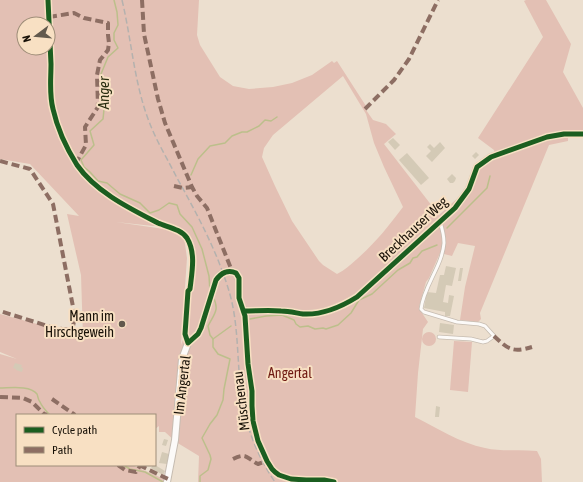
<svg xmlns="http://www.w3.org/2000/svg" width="583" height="482" viewBox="0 0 583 482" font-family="'Asap Condensed',sans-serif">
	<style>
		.green { fill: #e3c0b4; fill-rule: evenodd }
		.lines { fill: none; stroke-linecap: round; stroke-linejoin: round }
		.stream { stroke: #bcbf8b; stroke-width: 1.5 }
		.building { fill: #d4cab6 }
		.lane-casing { stroke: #c6bcb1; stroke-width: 4.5 }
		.street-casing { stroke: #c6bcb1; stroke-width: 8 }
		.lane { stroke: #fcfaf8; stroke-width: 3 }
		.street { stroke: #fcfaf8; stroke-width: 6 }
		.rail { stroke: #b4b1ae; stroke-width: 1.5; stroke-dasharray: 6 3; stroke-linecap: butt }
		.quiet { stroke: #8d6e63; stroke-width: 4; stroke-dasharray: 8 4; stroke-linecap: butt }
		.cycleway-casing { stroke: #f8e0c3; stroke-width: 8 }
		.cycleway { stroke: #1b5e20; stroke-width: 5 }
		.poi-dot { fill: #62594d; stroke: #f8e0c3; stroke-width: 1.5 }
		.labels { text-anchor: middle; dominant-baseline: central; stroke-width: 4; stroke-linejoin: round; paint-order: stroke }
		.street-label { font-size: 14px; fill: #181107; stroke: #f8e0c3 }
		.poi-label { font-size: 14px; fill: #181107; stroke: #f8e0c3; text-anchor: end }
		.park-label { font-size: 14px; fill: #6f1911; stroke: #f8e0c3 }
		.water-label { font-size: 15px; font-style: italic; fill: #2a2e10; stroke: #f8e0c3 }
	</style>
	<rect width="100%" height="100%" fill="#ecdfcf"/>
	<g class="green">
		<path d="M0 0H199L197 35 200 45 220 77 233 86 249 89 273 87 292 83 312 75 332 61 334 63 337 61 366 106V110L373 120 386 124 396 134 384 144 439 215 461 195 480 167 496 157 494 150 478 138 543 37 524 1 526 0H546L571 44 563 72 583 108V132H568V141L549 145 480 313 481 319 478 322 460 320 465 287 475 246 458 243 452 256 440 253 429 278 426 282 419 307 422 313 428 322 423 329 418 373 415 417C437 428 460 443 485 448 501 452 519 449 537 451L541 459 542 482H198L199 456 176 442 165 432H159V426L155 429V415H17V465H132L164 479V482H0V354L17 359 0 352V314L71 333 80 340 83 337 81 275 67 214 79 216 30 164 0 159ZM24 24H48V48H24ZM343 76 366 114 374 143 384 167 403 207C388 227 376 242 357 259 351 264 345 270 337 274L323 265 319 261 292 221 275 186 262 157 264 148 273 135ZM116 222 153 226H169L182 232 191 242 194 256 192 289 185 334 181 345 187 258 184 237 171 230Z"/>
		<circle cx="429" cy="339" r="7"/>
		<polygon points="454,341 472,342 468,392 450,390"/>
	</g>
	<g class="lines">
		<g class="stream">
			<polyline points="114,0 117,12 118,25 114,33 114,40 118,48 108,57 101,74 105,91 105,100 103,119 90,131 94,145 81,160 84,167 90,172 98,181 107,183 120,194 140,203 150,213 159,210 169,203 177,205 180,214 192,227 202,249 209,276 210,292"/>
			<polyline points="191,175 198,159 210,146 225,143 232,136 242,132 247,132 259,126 265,120 271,121 277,117"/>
			<polyline points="447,228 487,188 490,176"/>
			<polyline points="250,319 266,316 282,315 294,320 296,324 300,327 308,326 315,329 323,328 326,329 338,325 351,313 359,300 372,294 398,270 410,263 413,258 417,257 422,251 437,245"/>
			<polyline points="213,339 231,326"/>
			<path d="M0 388C10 388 30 385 37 394 38 396 38 400 40 402 42 407 46 411 50 415"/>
			<polyline points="123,465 130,469 145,472 163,482"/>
			<path d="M200 482V476L208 470 211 459 210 455 202 438 210 424 217 415 223 400 224 389 230 359 218 354 213 347V339L210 335 208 326C214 314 220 310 213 297"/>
		</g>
	</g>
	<g class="building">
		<polygon points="393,138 400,145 395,150 388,142"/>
		<polygon points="440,142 445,148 432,162 426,156 431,151 427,147 430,144 434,148"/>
		<polygon points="476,152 479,155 475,159 472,156"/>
		<polygon points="407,153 429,178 421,185 399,160"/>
		<polygon points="452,174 456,178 455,181 453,183 450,183 447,179"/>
		<polygon points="446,266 456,268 452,286 446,285 443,302 448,303 449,295 454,296 450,316 445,316 445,312 424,308 427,292 436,293 440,275 444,275"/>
		<polygon points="460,268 463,268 461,281 458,281"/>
		<polygon points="440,323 454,325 453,334 439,332"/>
		<polygon points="15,363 22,365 21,367 23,368 22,372 16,370 16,369 13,368"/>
		<polygon points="436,406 440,407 439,417 435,417"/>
		<polygon points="164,439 168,440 166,446 162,445"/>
		<polygon points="162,452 169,454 167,464 159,463"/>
		<polygon points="153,465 155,465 165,471 163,475 151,468"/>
	</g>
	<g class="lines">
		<g class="lane-casing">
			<g id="lane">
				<path d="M244 311 245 316C246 341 249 365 252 389 253 395 252 401 252 407 253 427 257 439 265 457 268 463 271 470 278 474 297 482 316 476 334 482"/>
				<path d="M439 337 471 339 483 342 487 341 494 336 485 326 479 324 457 322 424 312 421 309C424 285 442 267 444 243 444 236 442 228 440 222"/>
			</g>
		</g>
		<g class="street-casing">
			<g id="street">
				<path d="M226 272C244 268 238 288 239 298 240 302 242 307 244 311 256 311 269 310 281 311 289 311 296 313 303 314 322 315 341 307 357 297L455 208 469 189 477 167 491 157 547 137 564 134H583"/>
				<polyline points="167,482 175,440 182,359 188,343 198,334 201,328 216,280 220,275"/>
			</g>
		</g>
		<use href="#lane" class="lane"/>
		<use href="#street" class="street"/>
		<path class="rail" d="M122 0C132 42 134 84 150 124 157 142 168 160 177 178 197 214 217 251 229 291 238 321 237 352 240 383 243 419 255 453 275 482"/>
		<g class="quiet">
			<polyline points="142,0 144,34 158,99 165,123 192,187 197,196 207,208 232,271"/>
			<polyline points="49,17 74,13 84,18 108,23 108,35 109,43 108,50 100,60 97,75 98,107 85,127 86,145 76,163"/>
			<polyline points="365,109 394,80 409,59 438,0"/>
			<polyline points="0,161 30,169 53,204 75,317 73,326 70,330 54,328 0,311"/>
			<polyline points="174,186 183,188 192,187"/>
			<path d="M494 336C508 349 512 353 532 347"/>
			<polyline points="0,397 23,398 32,402 44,414 47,415"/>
			<polyline points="52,399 75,415"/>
			<path d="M233 459C247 452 246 458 258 464L267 461"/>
			<polyline points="118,465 125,470 136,472 140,466"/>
			<polyline points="139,465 168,479"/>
		</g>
		<g class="cycleway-casing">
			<g id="cycleway">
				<path d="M48 0C49 21 50 43 51 64 51 79 49 94 53 109 57 127 67 149 77 165 96 192 129 208 158 223 167 227 181 229 187 238 196 253 192 272 190 289L188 291 185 334 188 343 198 334 201 328 216 280C221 273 228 269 236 273L239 278V298L245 316 248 364 252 391V406L253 421 258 441 267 461 272 469 275 472 279 475 291 479 306 480H324L334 482"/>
				<path d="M244 311C256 311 269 310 281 311 289 311 296 313 303 314 322 315 341 307 357 297L455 208 469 189 477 167 491 157 547 137 564 134H583"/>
			</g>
		</g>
		<use href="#cycleway" class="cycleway"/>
	</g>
	<circle class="poi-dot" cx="122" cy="324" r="4"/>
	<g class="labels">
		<g class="street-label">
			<text transform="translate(413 229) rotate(-43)">Breckhauser Weg</text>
			<text transform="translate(182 385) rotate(-83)">Im Angertal</text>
			<text transform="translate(241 401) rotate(-97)">Müschenau</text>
		</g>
		<g class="poi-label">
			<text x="114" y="316">Mann im<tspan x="114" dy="16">Hirschgeweih</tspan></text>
		</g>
		<g class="park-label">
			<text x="290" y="373">Angertal</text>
		</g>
		<g class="water-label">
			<text transform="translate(103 93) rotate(-90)">Anger</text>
		</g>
	</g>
	<rect x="16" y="414" width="140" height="52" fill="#f8e0c3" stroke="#9e8d78"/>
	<rect x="24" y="427" width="20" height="6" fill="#1b5e20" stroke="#9e8d78"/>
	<text x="52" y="434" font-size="12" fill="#181107">Cycle path</text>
	<rect x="24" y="447" width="20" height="6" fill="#8d6e63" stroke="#9e8d78"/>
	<text x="52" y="454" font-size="12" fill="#181107">Path</text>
	<g transform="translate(36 36) rotate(254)"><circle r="19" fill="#f8e0c3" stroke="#9e8d78"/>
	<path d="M0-3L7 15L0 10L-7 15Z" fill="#62594d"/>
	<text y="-6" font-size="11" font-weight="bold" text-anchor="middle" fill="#181107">N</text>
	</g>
</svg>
